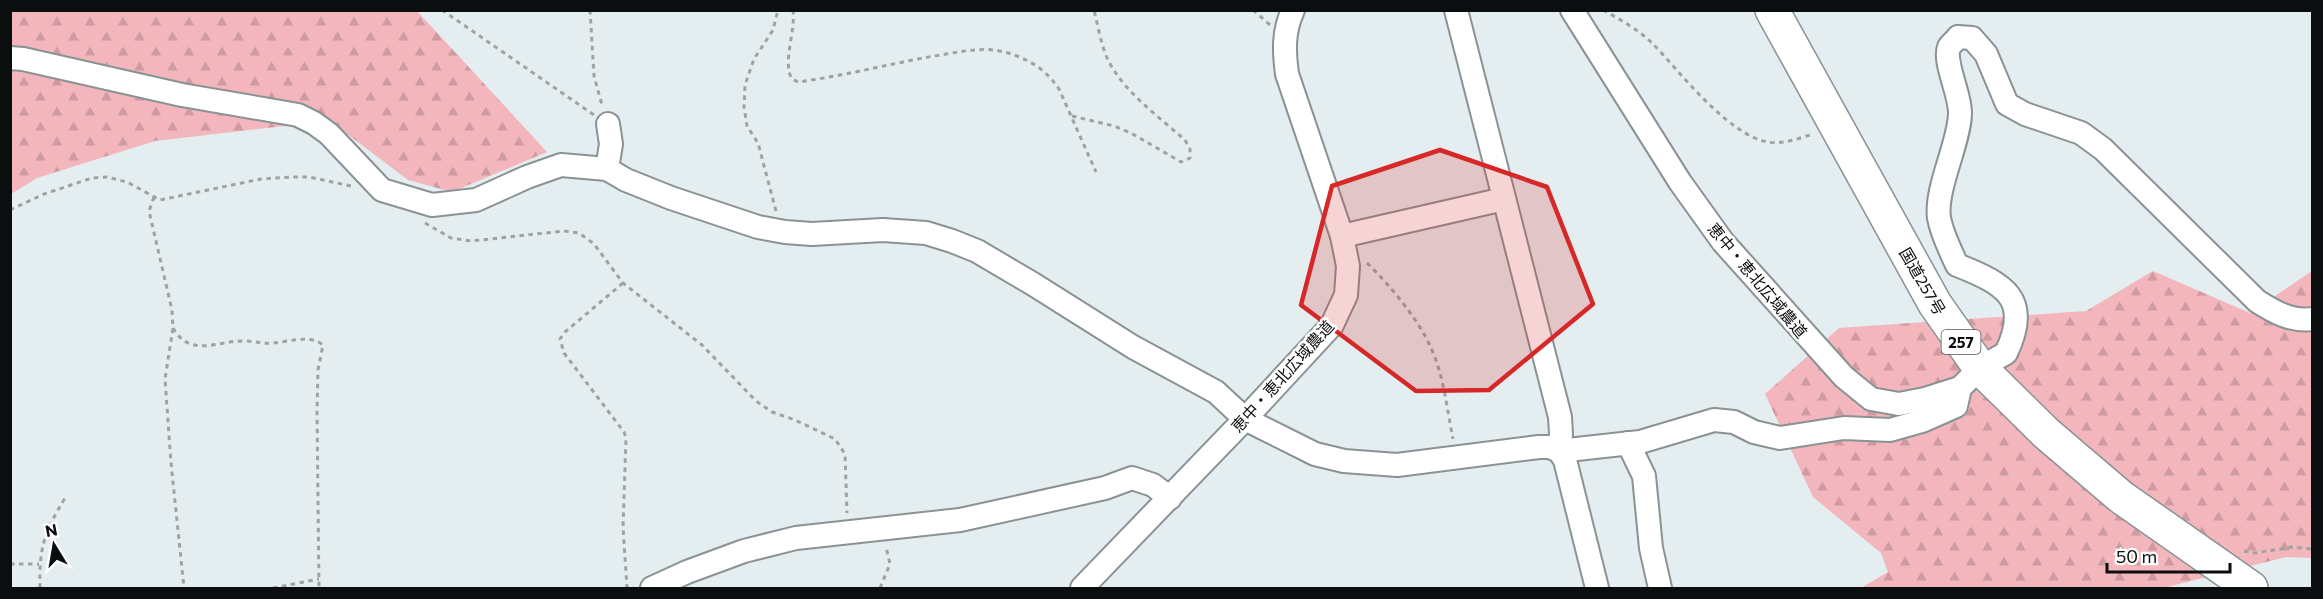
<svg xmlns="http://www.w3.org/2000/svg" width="2323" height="599" viewBox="0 0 2323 599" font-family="Commissioner,'Noto Sans JP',sans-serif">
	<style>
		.forest { fill: url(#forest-firs) }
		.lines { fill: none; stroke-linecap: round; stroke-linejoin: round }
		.minor-casing { stroke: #8a9294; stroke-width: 26 }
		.highway-casing { stroke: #8a9294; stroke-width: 36 }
		.path { stroke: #9ca3a4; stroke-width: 3; stroke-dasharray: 4.5 4.5; stroke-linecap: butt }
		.minor { stroke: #fff; stroke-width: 22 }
		.highway { stroke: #fff; stroke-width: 33 }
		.marked { fill: #d62828; fill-opacity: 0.2; stroke: #d62828; stroke-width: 4.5; stroke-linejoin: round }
		.labels { text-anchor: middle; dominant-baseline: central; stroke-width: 5; stroke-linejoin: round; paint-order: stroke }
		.shield { fill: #fff; stroke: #545656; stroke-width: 1.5 }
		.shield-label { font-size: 15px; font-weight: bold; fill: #0b0e0e }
		.street-label { font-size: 16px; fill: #0b0e0e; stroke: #fff }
	</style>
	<defs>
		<pattern id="forest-firs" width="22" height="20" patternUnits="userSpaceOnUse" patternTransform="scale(1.5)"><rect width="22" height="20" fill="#f2b6bc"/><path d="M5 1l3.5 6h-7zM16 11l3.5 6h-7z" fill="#ce9ba0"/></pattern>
	</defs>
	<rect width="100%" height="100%" fill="#e4edef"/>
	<g class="forest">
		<polygon points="11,11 417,11 547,152 452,192 408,180 318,112 284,126 155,141 37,178 11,194"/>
		<polygon points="2153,271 2250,313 2312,271 2312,558 2286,557 2163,588 1861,588 1888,572 1881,553 1813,497 1765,394 1839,328 2086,311"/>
	</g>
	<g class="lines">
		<g class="minor-casing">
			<g id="minor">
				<polyline points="1456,10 1560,417 1561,434 1559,451 1565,460 1597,588"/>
				<polyline points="1572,10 1680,182 1723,242 1844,377 1871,399 1899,404 1925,399 1960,388"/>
				<path d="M10 58 23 59 182 95 298 115 314 123 329 134 382 190 432 205 476 200 527 177 561 165 607 169 626 180 671 198 758 227 785 232 812 234 883 230 926 233 952 241 977 251 1033 284 1133 347 1216 392 1245 419 1315 454 1344 461 1397 465 1539 447H1550L1559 451 1640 442 1714 420 1734 422 1754 432 1780 438 1844 428 1890 430 1922 421 1956 406 1960 388 1980 368 2006 353C2032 299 2005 284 1957 265 1950 250 1942 234 1939 218 1935 189 1959 144 1960 114 1961 95 1943 62 1949 47 1951 44 1956 40 1958 37L1972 38 1986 54 2007 104 2025 114 2081 133 2103 149 2257 301C2274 312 2292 322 2312 319"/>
				<polyline points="607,169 611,144 608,124"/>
				<polyline points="1342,236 1504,199"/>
				<polyline points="1628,443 1644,476 1651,548 1660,588"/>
				<polyline points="652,588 687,572 744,551 796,538 960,520 1105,488 1132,478 1153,485 1170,498"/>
				<path d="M1082 588 1245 419 1332 325 1346 295 1348 266 1342 236 1287 74C1284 51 1283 32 1293 10"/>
			</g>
		</g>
		<g class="highway-casing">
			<polyline id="highway" points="1772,10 1935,304 1980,368 2046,433 2121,497 2251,588"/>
		</g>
		<g class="path">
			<polyline points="442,10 594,115"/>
			<polyline points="590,10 594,76 602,105"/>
			<path d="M793 10C796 30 782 64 792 79L798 82C843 76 889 64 934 56 954 53 974 48 994 50 1020 54 1044 66 1059 89L1096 172"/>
			<polyline points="1253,10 1270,25"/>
			<path d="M1603 10C1621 20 1639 30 1653 44 1681 73 1728 135 1768 142 1782 145 1800 138 1813 134"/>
			<path d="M1072 116 1114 126 1131 133 1181 162 1190 158V149L1185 140C1158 116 1124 92 1108 60 1101 45 1098 26 1094 10"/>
			<polyline points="154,197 149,211 172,310 173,328 165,379 171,463 184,588"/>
			<polyline points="10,210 44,194 92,178 107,177 127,182 160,200 261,179 291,177 309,177 351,186"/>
			<polyline points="776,211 758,143 747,126 744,107 745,85 754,59 773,30 778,10"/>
			<polyline points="425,223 451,238 471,241 564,231 579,233 594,244 623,283 702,345 756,401 772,412 795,420 835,439 845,454 847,513"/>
			<path d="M1367 263C1389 284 1419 320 1431 348 1444 376 1447 410 1453 439"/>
			<polyline points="623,283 565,332 560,339 564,353 624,432 626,438 623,527 627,588"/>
			<path d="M173 328C191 359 218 340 245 341 255 341 263 344 273 343 288 342 310 334 323 345L318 370 317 411 319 588"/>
			<polyline points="2244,551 2255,553 2291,547 2312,549"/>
			<polyline points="10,564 39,564"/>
			<path d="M40 588C39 547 44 533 65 498"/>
			<polyline points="273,588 319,579"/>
			<polyline points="880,588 890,564 886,547"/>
		</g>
		<use href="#minor" class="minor"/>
		<use href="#highway" class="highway"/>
	</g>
	<path class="marked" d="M1440 150 1547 187 1593 304 1489 390 1416 391 1301 305 1332 186Z"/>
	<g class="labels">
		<rect class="shield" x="1941.5" y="330" width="39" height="24" rx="4.5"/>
		<g class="shield-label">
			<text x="1961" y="342">257</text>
		</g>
		<g class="street-label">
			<text transform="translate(1758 280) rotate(50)">恵中・恵北広域農道</text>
			<text transform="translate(1923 281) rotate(60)">国道257号</text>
			<text transform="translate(1282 376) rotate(-48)">恵中・恵北広域農道</text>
		</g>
	</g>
	<rect width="2323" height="599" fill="none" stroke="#0b0e0e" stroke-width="24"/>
	<g transform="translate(54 545) rotate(349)" stroke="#ffffff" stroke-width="4.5" paint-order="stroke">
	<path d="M0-4.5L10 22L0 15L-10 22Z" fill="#0b0e0e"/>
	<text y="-9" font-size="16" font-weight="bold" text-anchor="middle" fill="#0b0e0e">N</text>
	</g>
	<path d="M2107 563v9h123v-9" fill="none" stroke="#0b0e0e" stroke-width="3"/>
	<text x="2116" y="563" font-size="18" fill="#0b0e0e" stroke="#ffffff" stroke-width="4.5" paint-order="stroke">50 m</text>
</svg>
